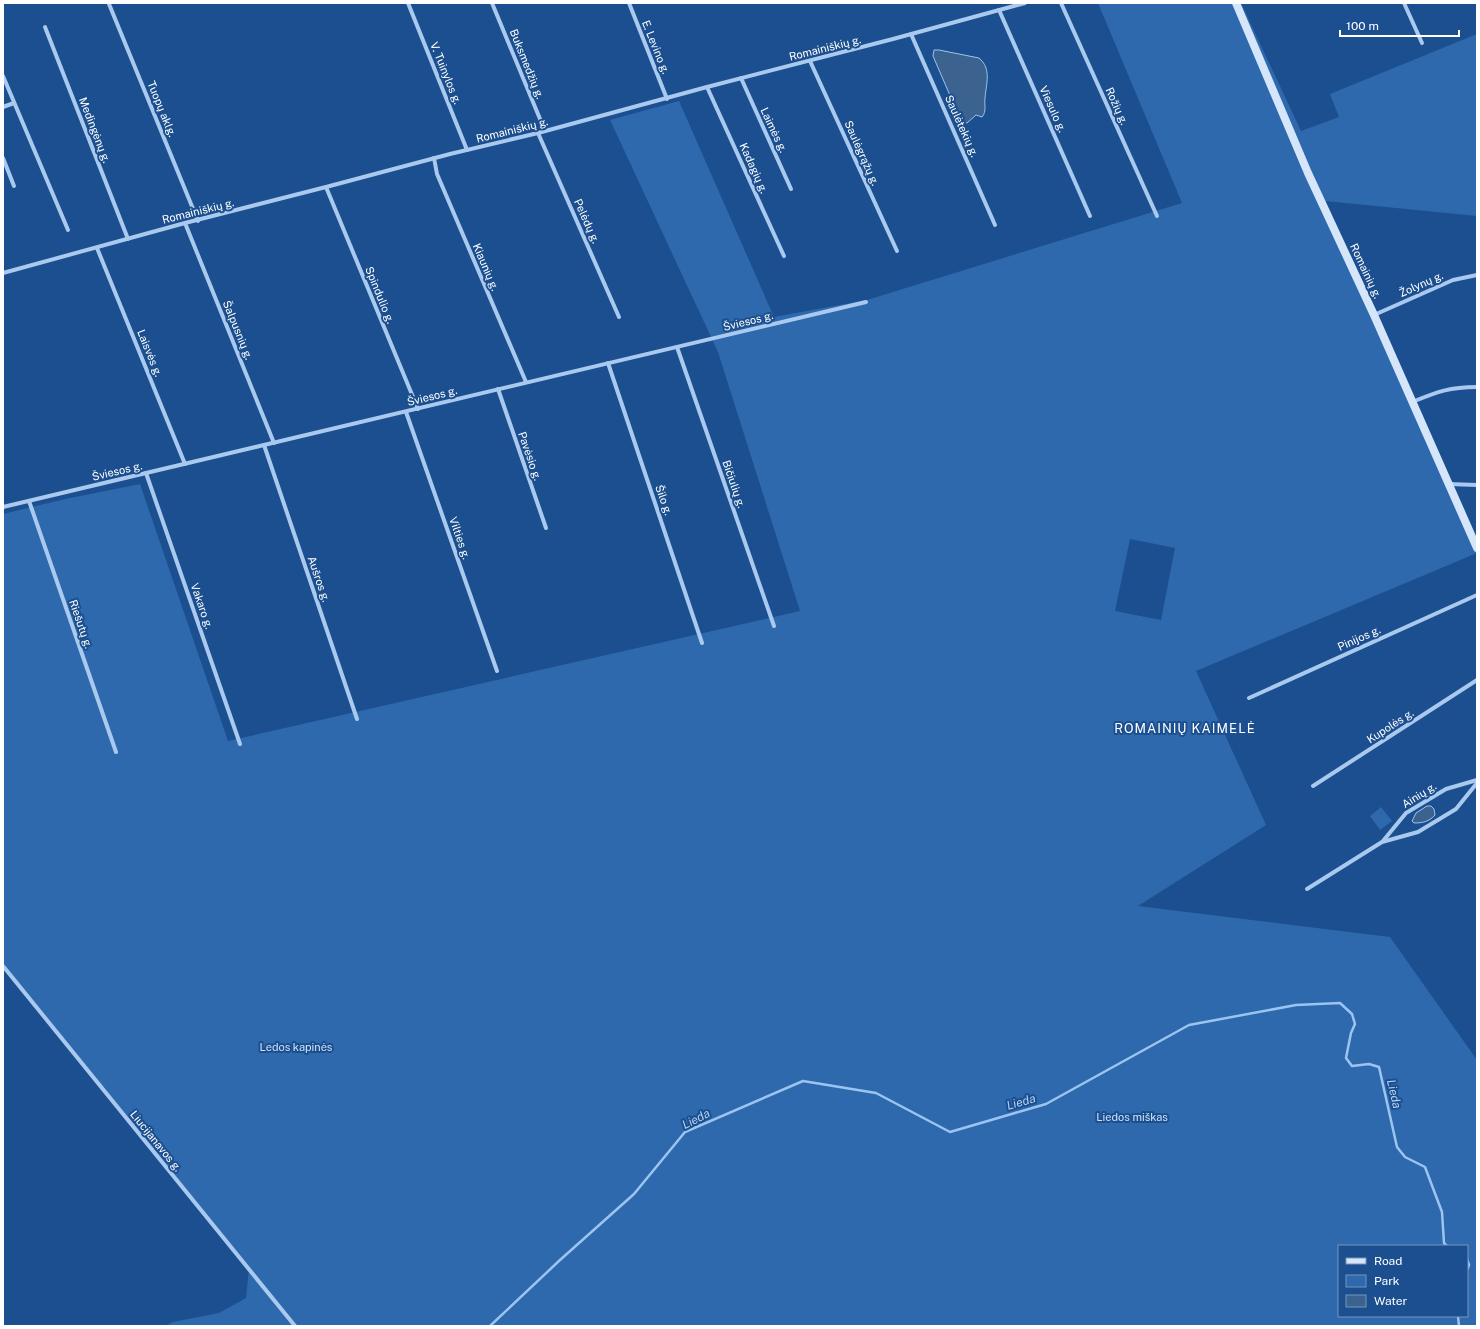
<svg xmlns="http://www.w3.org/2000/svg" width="1480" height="1329" viewBox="0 0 1480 1329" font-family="'Public Sans',sans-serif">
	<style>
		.green { fill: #2e69ad; fill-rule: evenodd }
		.water { fill: #3c6290; stroke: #9cc4f0 }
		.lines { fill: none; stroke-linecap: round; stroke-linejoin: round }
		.stream { stroke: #9cc4f0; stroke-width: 2.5 }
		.minor { stroke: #a9c9ee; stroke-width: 4 }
		.secondary { stroke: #d6e6fa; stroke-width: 8 }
		.labels { text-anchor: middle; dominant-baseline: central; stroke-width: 4; stroke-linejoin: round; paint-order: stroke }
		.street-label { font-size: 11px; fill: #fff; stroke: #1b4f8f }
		.park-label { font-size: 11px; fill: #cfe3fa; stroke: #1b4f8f }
		.water-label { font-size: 12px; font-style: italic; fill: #b5d3f5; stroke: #1b4f8f }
		.quarter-label { font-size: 13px; letter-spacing: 1px; fill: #fff; stroke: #1b4f8f }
	</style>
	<rect width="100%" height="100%" fill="#1b4f8f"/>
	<g class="green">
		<path d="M1098 3H1241L1301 131 1339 117 1330 94 1477 34V216L1325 201 1477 548V553L1196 671 1266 825 1138 906 1390 937 1477 1060V1326H165L173 1322 219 1313 246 1298 249 1269 3 966V514L65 499 140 484 228 741 800 611 718 352 610 120 679 101 774 317 867 300 1182 203ZM1130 539 1175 548 1161 620 1115 611ZM1339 1246H1467V1316H1339Z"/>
		<polygon points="1381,807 1392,821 1380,830 1370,816"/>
	</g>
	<g class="water">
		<path d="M934 50H939L979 58C992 69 986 84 985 98 984 105 987 111 982 117L976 115 967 123 961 121 933 56Z"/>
		<path d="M1427 806H1431L1434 809 1435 815C1429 822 1422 823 1414 823L1412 821 1416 813Z"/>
	</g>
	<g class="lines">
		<g class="stream">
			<polyline points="1467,1259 1469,1265 1467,1270"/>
			<polyline points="1458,1316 1459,1326"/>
			<polyline points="490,1326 560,1260 634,1194 685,1132 803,1081 876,1093 950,1132 1046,1104 1189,1025 1296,1005 1340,1003 1352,1014 1355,1024 1351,1033 1346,1058 1352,1066 1369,1064 1379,1067 1397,1147 1405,1157 1425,1167 1442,1212 1444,1243 1447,1246"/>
		</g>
		<g class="minor">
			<polyline points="408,3 467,150"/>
			<polyline points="492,3 545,131"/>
			<polyline points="629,3 667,99"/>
			<polyline points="1061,3 1157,216"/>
			<polyline points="1404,3 1422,43"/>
			<polyline points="109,4 198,221"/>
			<polyline points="999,10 1090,216"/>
			<polyline points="45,27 128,239"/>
			<polyline points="911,34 995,225"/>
			<polyline points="810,61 897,251"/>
			<polyline points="3,76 68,230"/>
			<polyline points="741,78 791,189"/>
			<polyline points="707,87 784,256"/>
			<polyline points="3,107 14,103"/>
			<polyline points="538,133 619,317"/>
			<polyline points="3,158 14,186"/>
			<polyline points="434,158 437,174 526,382"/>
			<polyline points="326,187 418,409"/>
			<polyline points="185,223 274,443"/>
			<polyline points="97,248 185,464"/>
			<polyline points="3,273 185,223 326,187 450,154 538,133 707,87 893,39 1025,3"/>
			<polyline points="1374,315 1453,280 1477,275"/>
			<polyline points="677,347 774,626"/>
			<polyline points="608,363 702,643"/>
			<polyline points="498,389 546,528"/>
			<path d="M1412 402C1437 392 1449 387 1477 387"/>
			<polyline points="406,412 497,671"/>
			<polyline points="264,445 357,719"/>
			<polyline points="146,473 240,744"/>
			<polyline points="1448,484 1477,485"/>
			<polyline points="29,501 116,752"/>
			<polyline points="3,507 866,302"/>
			<polyline points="1249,698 1477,595"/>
			<polyline points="1313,786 1477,680"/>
			<polyline points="1383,841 1406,813 1446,789 1477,780"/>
			<polyline points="1307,889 1382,842 1418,832 1456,809 1477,783"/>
			<polyline points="3,966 295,1326"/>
		</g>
		<polyline class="secondary" points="1236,3 1308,173 1374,315 1477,548"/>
	</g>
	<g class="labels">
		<g class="street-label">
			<text transform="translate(656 47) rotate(68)">E. Levino g.</text>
			<text transform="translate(825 48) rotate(-14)">Romainiškių g.</text>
			<text transform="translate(527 64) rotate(68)">Buksmedžių g.</text>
			<text transform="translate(446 73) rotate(68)">V. Tuinylos g.</text>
			<text transform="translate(1117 106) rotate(66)">Rožių g.</text>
			<text transform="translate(162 109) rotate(68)">Tuopų aklg.</text>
			<text transform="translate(1053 109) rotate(66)">Viesulo g.</text>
			<text transform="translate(962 126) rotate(66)">Saulėtekių g.</text>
			<text transform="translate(95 130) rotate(69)">Medingėnų g.</text>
			<text transform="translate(512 130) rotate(-14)">Romainiškių g.</text>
			<text transform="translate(774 130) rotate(65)">Laimės g.</text>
			<text transform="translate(862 153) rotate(66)">Saulėgrąžų g.</text>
			<text transform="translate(754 168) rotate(66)">Kadagių g.</text>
			<text transform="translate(198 211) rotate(-14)">Romainiškių g.</text>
			<text transform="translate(587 221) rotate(66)">Pelėdų g.</text>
			<text transform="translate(486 267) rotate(67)">Kiaunių g.</text>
			<text transform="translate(1366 271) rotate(65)">Romainių g.</text>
			<text transform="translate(1421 284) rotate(-24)">Žolynų g.</text>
			<text transform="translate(380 295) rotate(68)">Spindulio g.</text>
			<text transform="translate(748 321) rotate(-14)">Šviesos g.</text>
			<text transform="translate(238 330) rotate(68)">Šalpusnių g.</text>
			<text transform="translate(150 353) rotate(68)">Laisvės g.</text>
			<text transform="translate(432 396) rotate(-14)">Šviesos g.</text>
			<text transform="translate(530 456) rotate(71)">Pavėsio g.</text>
			<text transform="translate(117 471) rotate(-13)">Šviesos g.</text>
			<text transform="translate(734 484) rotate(71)">Bičiulių g.</text>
			<text transform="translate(664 500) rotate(71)">Šilo g.</text>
			<text transform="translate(460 538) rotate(71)">Vilties g.</text>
			<text transform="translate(319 579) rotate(71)">Aušros g.</text>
			<text transform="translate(202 606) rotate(71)">Vakaro g.</text>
			<text transform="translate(81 624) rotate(71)">Riešutų g.</text>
			<text transform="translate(1359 638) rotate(-24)">Pinijos g.</text>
			<text transform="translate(1390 726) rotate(-33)">Kupolės g.</text>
			<text transform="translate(1419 795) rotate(-32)">Ainių g.</text>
			<text transform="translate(156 1141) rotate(51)">Liucijanavos g.</text>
		</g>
		<g class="park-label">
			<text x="296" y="1047">Ledos kapinės</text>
			<text x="1132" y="1117">Liedos miškas</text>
		</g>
		<g class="water-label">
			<text transform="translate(1394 1094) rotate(77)">Lieda</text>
			<text transform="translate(1021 1102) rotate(-16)">Lieda</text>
			<text transform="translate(696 1119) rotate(-27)">Lieda</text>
		</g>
		<g class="quarter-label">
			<text x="1185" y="728">ROMAINIŲ KAIMELĖ</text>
		</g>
	</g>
	<rect width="1480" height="1329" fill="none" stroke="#ffffff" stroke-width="8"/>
	<rect x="1338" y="1245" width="130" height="72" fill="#1b4f8f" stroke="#7695bc"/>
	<rect x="1346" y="1258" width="20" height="6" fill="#d6e6fa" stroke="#7695bc"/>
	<text x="1374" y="1265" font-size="12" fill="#ffffff">Road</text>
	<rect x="1346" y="1275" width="20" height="12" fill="#2e69ad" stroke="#7695bc"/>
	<text x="1374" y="1285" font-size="12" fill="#ffffff">Park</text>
	<rect x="1346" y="1295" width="20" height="12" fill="#3c6290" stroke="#7695bc"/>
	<text x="1374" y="1305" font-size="12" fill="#ffffff">Water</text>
	<path d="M1340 30v6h119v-6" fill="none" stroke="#ffffff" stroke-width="2"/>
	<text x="1346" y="30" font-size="12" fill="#ffffff" stroke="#1b4f8f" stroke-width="3" paint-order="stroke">100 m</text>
</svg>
